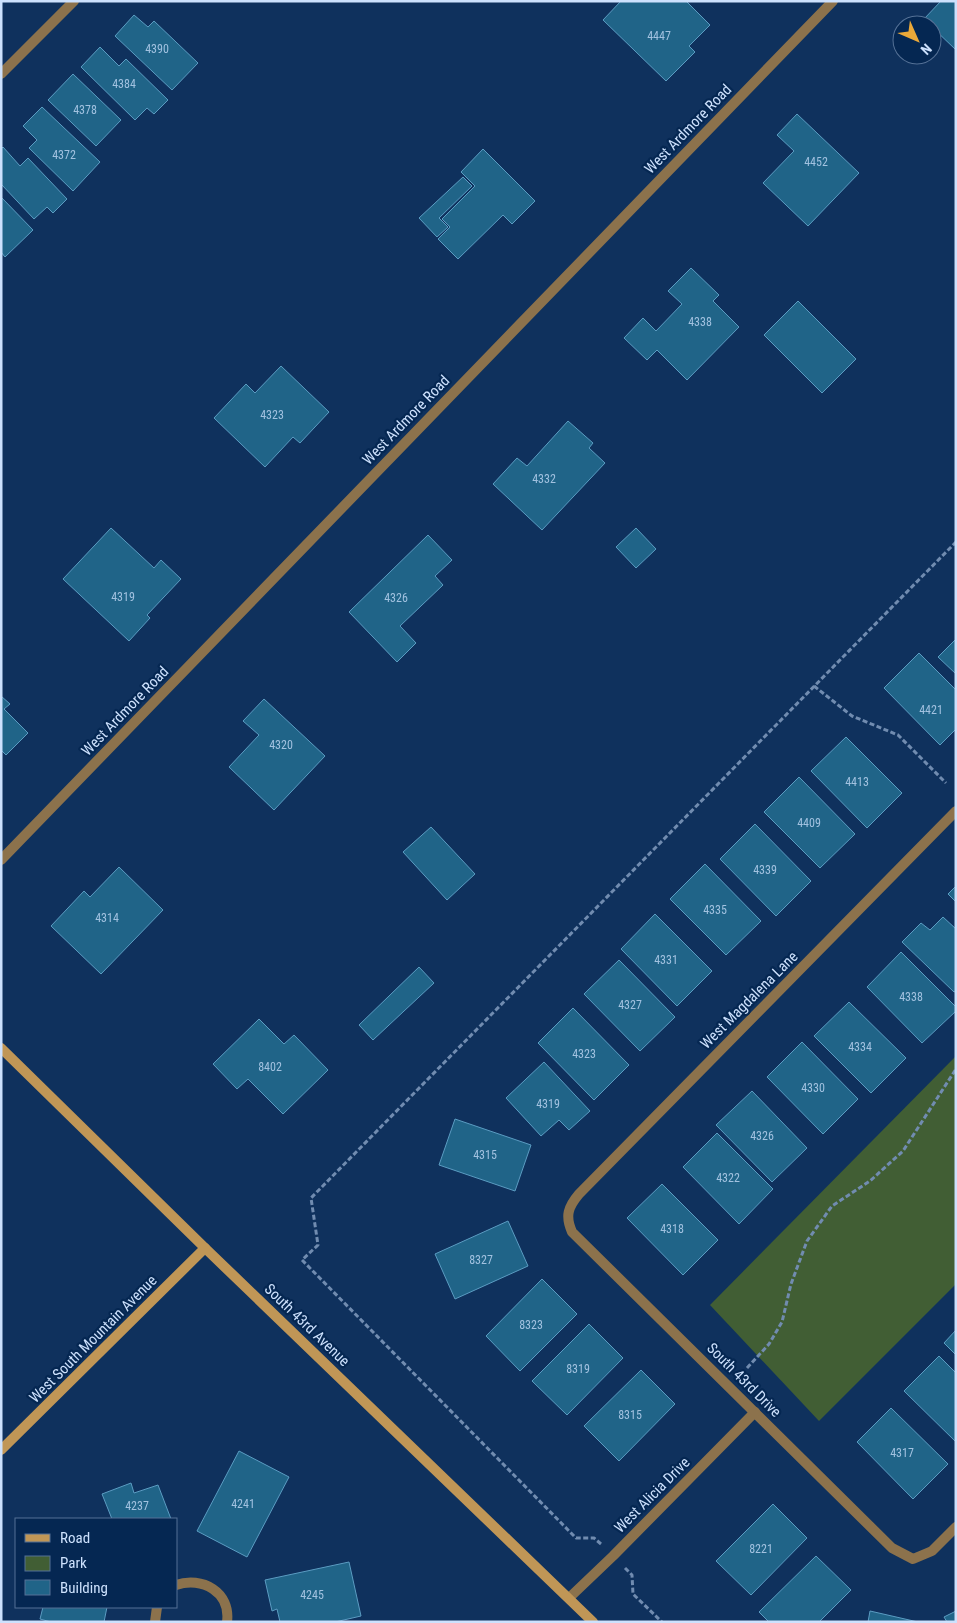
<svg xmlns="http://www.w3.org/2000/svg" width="957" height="1623" viewBox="0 0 957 1623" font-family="'Roboto Condensed',sans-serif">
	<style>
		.green { fill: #415e34 }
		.building { fill: #206488; stroke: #5b9cc2 }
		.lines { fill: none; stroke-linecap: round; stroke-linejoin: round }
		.path { stroke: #718cb0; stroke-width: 3; stroke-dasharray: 5 2.5; stroke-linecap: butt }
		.street { stroke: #8c724c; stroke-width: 10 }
		.secondary { stroke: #c09656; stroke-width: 10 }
		.labels { text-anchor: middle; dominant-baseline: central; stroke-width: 4.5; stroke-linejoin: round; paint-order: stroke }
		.number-label { font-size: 12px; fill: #a2c2e0 }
		.street-label { font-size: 15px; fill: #cde1fd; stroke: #052752 }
	</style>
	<rect width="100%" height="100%" fill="#0f315d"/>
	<polygon class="green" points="956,1056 956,1284 819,1421 710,1305"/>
	<g class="building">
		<polygon points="621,1 686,1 710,25 689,46 695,52 666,81 603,20"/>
		<polygon points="941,1 956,1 956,50 932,27 932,25 924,19"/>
		<polygon points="134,15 148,27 154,21 198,63 172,90 115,36"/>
		<polygon points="100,47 119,66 126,59 168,100 154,114 147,108 135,120 81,67"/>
		<polygon points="73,74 121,120 96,146 48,100"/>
		<polygon points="42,107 100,162 73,191 29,148 37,140 23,126"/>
		<polygon points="797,114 859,173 808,226 763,183 794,151 777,135"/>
		<polygon points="3,147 20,166 28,158 67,199 53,213 47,207 34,219 1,184 1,149"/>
		<polygon points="483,149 535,201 512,224 503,215 458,259 438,239 450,227 442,219 475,186 461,172"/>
		<polygon points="463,177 472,186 439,218 448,227 437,237 419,218"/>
		<polygon points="1,197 33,230 5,257 1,252"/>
		<polygon points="691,268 719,295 713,301 739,327 687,380 657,350 647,360 624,338 643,318 656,331 682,304 668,291"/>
		<polygon points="798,301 856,359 822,393 764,335"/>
		<polygon points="281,366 329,412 300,443 293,437 265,467 214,418 246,384 255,393"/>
		<polygon points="568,421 593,443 589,448 605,463 542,530 493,484 517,458 527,466"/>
		<polygon points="111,528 154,568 161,560 181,579 147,615 150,618 129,641 63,579"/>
		<polygon points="636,528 656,549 636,568 616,547"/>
		<polygon points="428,535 452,560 435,576 443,585 400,626 416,643 397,662 349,612"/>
		<polygon points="956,639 956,674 938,657"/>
		<polygon points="919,653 956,690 956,729 940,745 884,688"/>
		<polygon points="1,696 10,704 4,709 28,733 6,755 1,750"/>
		<polygon points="264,699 325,756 274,810 229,767 259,735 243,721"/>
		<polygon points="846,737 902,793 867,828 811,771"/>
		<polygon points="799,777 855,834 820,868 764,812"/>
		<polygon points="755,824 811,881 776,916 720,859"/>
		<polygon points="431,827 475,874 447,900 403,852"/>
		<polygon points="705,864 761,921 726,955 670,899"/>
		<polygon points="119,867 163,910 101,974 51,926 84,891 90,897"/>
		<polygon points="956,886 956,902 948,894"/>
		<polygon points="655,914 712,971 677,1006 621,949"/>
		<polygon points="943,917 956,929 956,991 954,992 902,942 921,923 930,930"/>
		<polygon points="901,952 956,1007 956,1011 922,1043 867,987"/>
		<polygon points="619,960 675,1017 640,1051 584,994"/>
		<polygon points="419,967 434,983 373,1040 359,1025"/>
		<polygon points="849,1002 906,1058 871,1093 814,1036"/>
		<polygon points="573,1008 629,1065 594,1100 538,1043"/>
		<polygon points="259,1019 284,1044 294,1035 328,1070 283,1114 248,1079 237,1089 213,1064"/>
		<polygon points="802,1042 858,1099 823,1134 767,1077"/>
		<polygon points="544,1062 590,1111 569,1130 559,1120 541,1136 506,1098"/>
		<polygon points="752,1091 807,1148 772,1182 716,1125"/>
		<polygon points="455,1119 531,1145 515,1191 439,1165"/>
		<polygon points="717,1133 773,1189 739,1224 683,1167"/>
		<polygon points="662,1184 718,1240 683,1275 627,1218"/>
		<polygon points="508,1221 528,1266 455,1299 435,1254"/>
		<polygon points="542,1279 577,1314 520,1371 486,1336"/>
		<polygon points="589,1324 623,1358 567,1415 532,1381"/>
		<polygon points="956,1330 956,1355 944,1343"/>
		<polygon points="939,1356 956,1373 956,1442 904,1391"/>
		<polygon points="641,1370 675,1404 619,1461 584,1426"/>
		<polygon points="891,1408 948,1464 913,1499 857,1442"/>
		<polygon points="239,1451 289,1477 247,1557 197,1531"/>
		<polygon points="131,1483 134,1493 158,1485 171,1519 112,1519 102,1494"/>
		<polygon points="773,1504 807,1538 751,1595 716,1561"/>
		<polygon points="816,1556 851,1590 819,1622 769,1622 759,1612"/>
		<polygon points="349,1562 361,1616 335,1622 280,1622 277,1609 272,1611 265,1580"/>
		<polygon points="43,1607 107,1607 104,1622 51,1622 40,1619"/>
		<polygon points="870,1611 918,1622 868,1622"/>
		<polygon points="956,1611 956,1622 947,1622 944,1617"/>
	</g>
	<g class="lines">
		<g class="path">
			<polyline points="814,686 852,716 898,735 946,783"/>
			<polyline points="747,1368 769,1344 782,1322 791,1284 807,1241 832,1206 870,1181 903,1151 956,1069"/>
			<polyline points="601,1544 594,1538 576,1538 302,1260 318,1245 311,1198 956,542"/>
			<polyline points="625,1568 632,1575 633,1594 662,1622"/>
		</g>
		<g class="street">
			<polyline points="1,74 74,1"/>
			<path d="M956 811 579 1194C568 1207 565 1216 572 1232L892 1548 913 1559 932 1551 956 1527"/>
			<polyline points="1,860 833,1"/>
			<path d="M176 1585C202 1576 231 1592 227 1622"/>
			<polyline points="569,1598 613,1556 755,1412"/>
			<polyline points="155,1622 157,1607"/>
		</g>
		<g class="secondary">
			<polyline points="1,1048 205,1248 593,1622"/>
			<polyline points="1,1450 205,1248"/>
		</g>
	</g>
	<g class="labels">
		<g class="number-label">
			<text x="659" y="36">4447</text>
			<text x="157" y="49">4390</text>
			<text x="124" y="84">4384</text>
			<text x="85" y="110">4378</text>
			<text x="64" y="155">4372</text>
			<text x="816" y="162">4452</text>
			<text x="700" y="322">4338</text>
			<text x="272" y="415">4323</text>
			<text x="544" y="479">4332</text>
			<text x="123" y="597">4319</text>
			<text x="396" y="598">4326</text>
			<text x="931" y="710">4421</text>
			<text x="281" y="745">4320</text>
			<text x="857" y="782">4413</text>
			<text x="809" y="823">4409</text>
			<text x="765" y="870">4339</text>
			<text x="715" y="910">4335</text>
			<text x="107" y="918">4314</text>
			<text x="666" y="960">4331</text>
			<text x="911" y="997">4338</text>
			<text x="630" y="1005">4327</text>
			<text x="860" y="1047">4334</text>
			<text x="584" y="1054">4323</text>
			<text x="270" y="1067">8402</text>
			<text x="813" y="1088">4330</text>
			<text x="548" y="1104">4319</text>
			<text x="762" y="1136">4326</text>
			<text x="485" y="1155">4315</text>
			<text x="728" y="1178">4322</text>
			<text x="672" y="1229">4318</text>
			<text x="481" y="1260">8327</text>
			<text x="531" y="1325">8323</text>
			<text x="578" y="1369">8319</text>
			<text x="630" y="1415">8315</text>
			<text x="902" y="1453">4317</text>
			<text x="243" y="1504">4241</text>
			<text x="137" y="1506">4237</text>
			<text x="761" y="1549">8221</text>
			<text x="312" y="1595">4245</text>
		</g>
		<g class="street-label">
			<text transform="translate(688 129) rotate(-46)">West Ardmore Road</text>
			<text transform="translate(406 420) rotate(-46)">West Ardmore Road</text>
			<text transform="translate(125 711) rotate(-46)">West Ardmore Road</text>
			<text transform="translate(749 1000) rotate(-45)">West Magdalena Lane</text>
			<text transform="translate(307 1325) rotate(44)">South 43rd Avenue</text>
			<text transform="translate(93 1339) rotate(-45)">West South Mountain Avenue</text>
			<text transform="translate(744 1380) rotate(45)">South 43rd Drive</text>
			<text transform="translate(652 1495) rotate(-45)">West Alicia Drive</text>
		</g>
	</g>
	<rect width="957" height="1623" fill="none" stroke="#cde1fd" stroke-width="5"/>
	<rect x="15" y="1518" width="162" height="90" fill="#052752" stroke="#557196"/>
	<rect x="25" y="1534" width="25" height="8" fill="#c09656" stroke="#557196"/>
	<text x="60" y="1543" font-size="15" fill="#cde1fd">Road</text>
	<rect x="25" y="1556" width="25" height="15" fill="#415e34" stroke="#557196"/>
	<text x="60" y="1568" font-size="15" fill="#cde1fd">Park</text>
	<rect x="25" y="1580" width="25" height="15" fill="#206488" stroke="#557196"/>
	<text x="60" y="1593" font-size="15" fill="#cde1fd">Building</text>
	<g transform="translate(917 40) rotate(135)"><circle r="24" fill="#052752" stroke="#557196"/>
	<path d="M0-4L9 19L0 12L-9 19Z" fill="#eba939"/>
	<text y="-8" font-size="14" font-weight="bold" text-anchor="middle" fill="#cde1fd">N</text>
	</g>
</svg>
